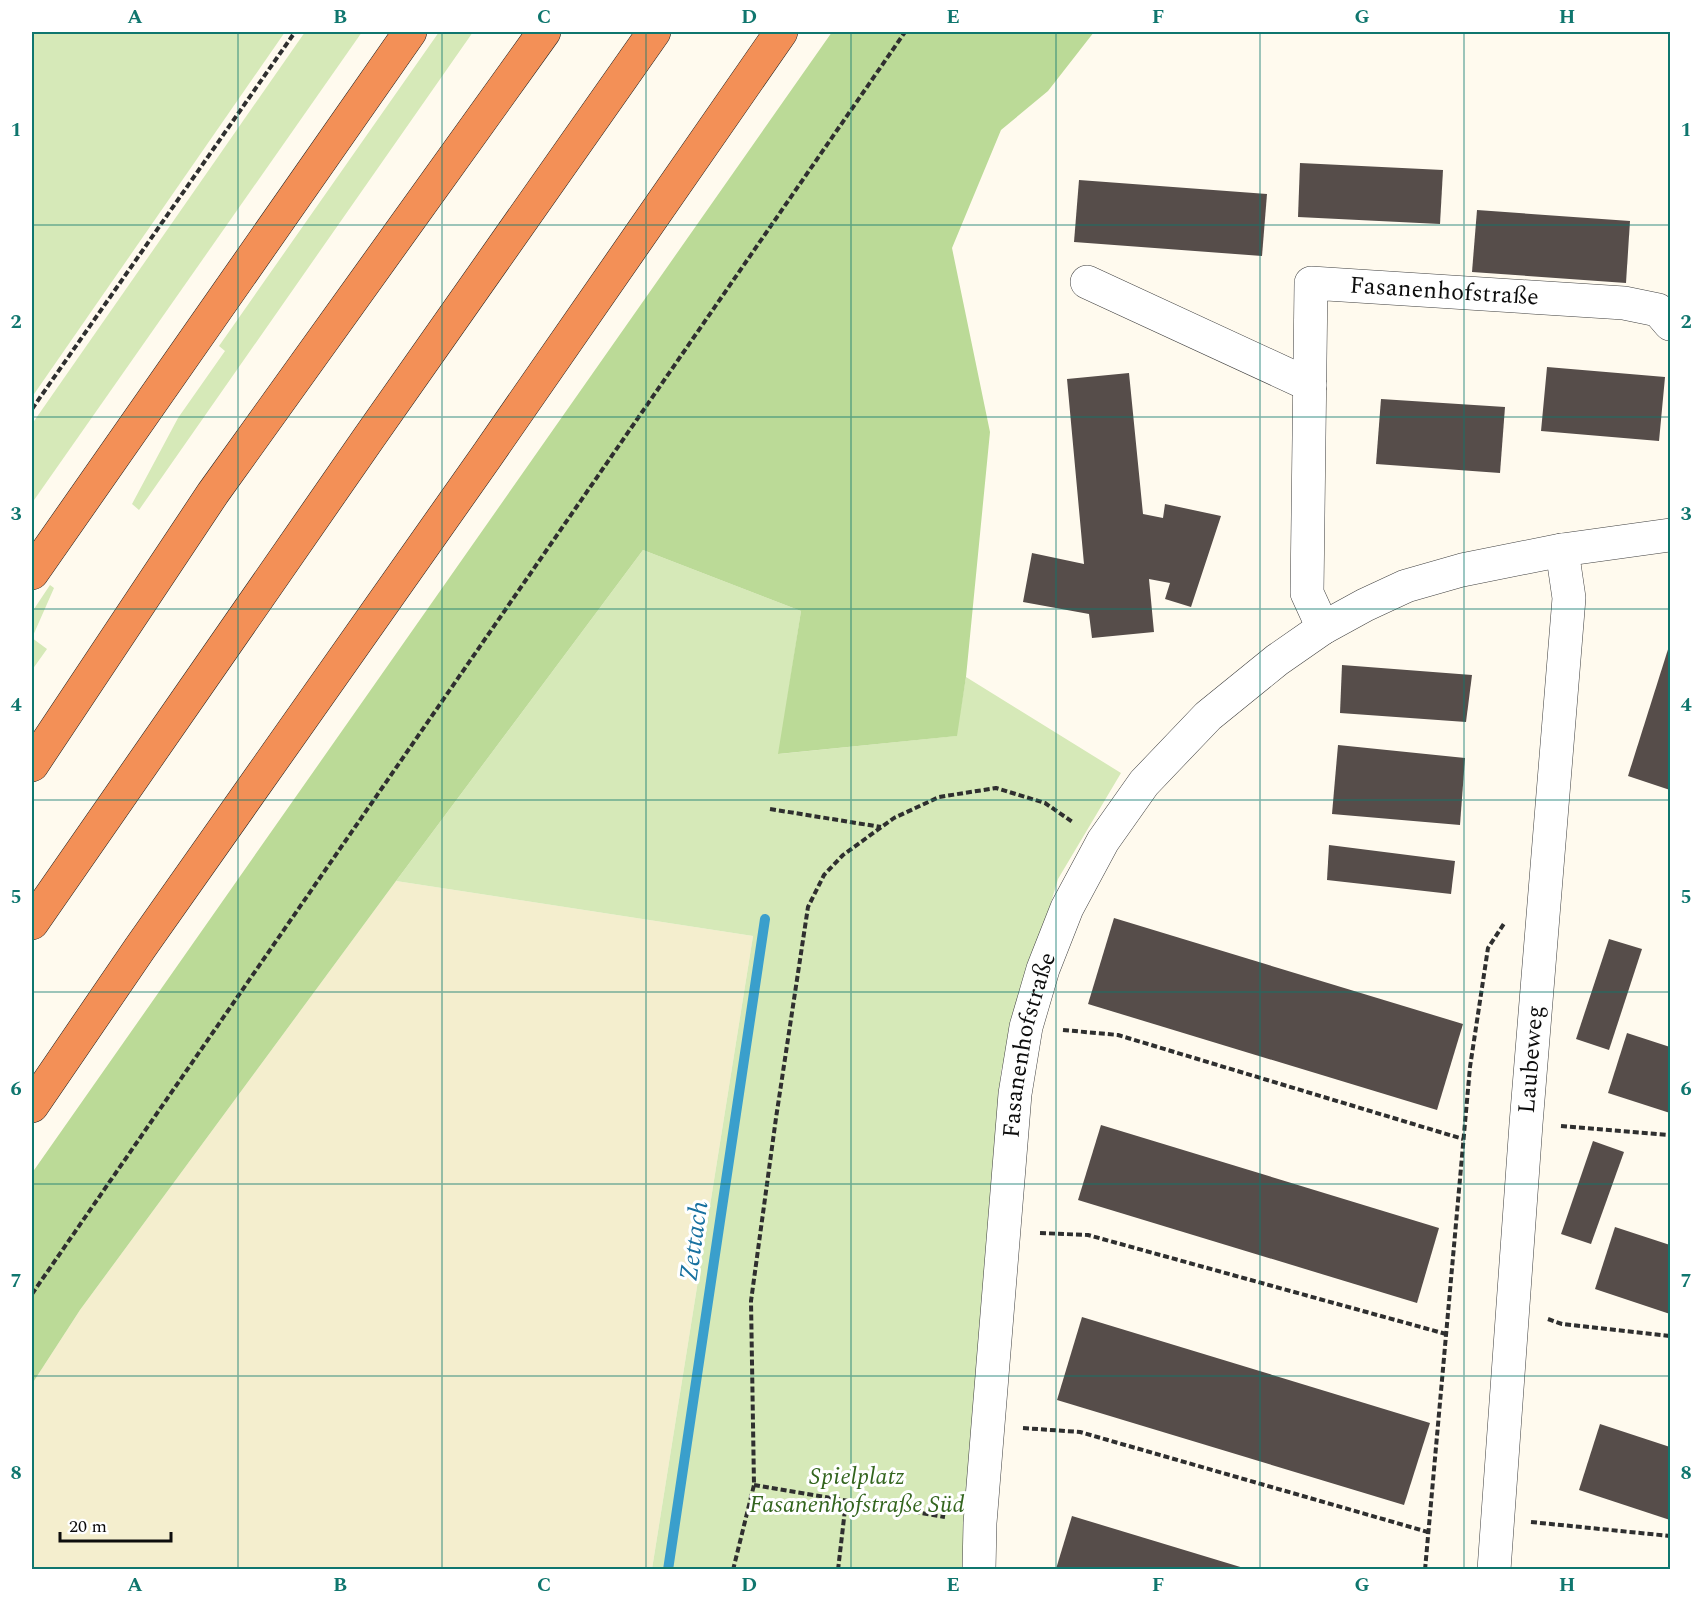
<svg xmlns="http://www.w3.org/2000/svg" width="1702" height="1601" viewBox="0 0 1702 1601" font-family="Spectral,serif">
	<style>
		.farmland { fill: #f4eece }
		.green { fill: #d6e9b8 }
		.forest { fill: #bbda97 }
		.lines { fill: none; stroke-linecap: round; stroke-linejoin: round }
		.stream { stroke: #3a9fcc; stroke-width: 10 }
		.building { fill: #564d4a }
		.minor-casing { stroke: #404040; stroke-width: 34 }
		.highway-casing { stroke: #1e1e1e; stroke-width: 34 }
		.path { stroke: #2f2f2f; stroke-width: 4; stroke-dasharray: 6 3; stroke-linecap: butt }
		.minor { stroke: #fff; stroke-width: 33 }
		.highway { stroke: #f39057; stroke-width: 33 }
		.grid { fill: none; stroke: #0f766e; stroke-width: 1.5; stroke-opacity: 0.55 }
		.labels { text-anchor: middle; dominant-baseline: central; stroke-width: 6; stroke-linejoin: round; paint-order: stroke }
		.street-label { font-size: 24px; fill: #0d0d0d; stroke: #fff }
		.park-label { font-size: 24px; font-style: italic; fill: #33651e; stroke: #fff }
		.water-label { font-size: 26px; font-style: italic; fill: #17709f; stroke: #fff }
		.neatline { fill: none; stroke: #0f766e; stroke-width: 2 }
		.grid-label { font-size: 20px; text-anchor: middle; font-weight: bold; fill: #0f766e }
	</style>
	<rect width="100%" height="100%" fill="#fffaee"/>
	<polygon class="farmland" points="396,881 753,936 652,1569 32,1570 32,1384 80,1310"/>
	<g class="green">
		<polygon points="32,32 285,32 32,397"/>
		<polygon points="305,32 362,32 32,503 32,424"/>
		<polygon points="439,32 473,32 139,510 132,504 178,418 225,351 219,346"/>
		<polygon points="643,550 801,611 779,754 956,736 966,677 1121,773 1058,879 1001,1071 965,1569 652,1569 753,936 396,881"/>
		<polygon points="50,585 54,588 32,638 47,649 32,670 32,612"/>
	</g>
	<polygon class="forest" points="832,32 1094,32 1048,91 1001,130 952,248 990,432 966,677 957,736 778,754 801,611 643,550 396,881 80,1310 32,1384 32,1173"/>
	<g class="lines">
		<polyline class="stream" points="668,1570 765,919"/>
	</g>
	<g class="building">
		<polygon points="1300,163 1443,170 1440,224 1298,217"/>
		<polygon points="1079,180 1267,194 1262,256 1074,242"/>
		<polygon points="1477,210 1630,221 1626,283 1472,272"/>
		<polygon points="1547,367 1665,377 1659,441 1541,431"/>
		<polygon points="1129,373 1143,514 1163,518 1165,504 1221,516 1191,607 1165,599 1170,583 1149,579 1154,632 1092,638 1089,614 1023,602 1032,553 1084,564 1067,379"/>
		<polygon points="1381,399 1505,407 1500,473 1376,464"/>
		<polygon points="1670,643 1670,790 1628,776"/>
		<polygon points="1342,665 1472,675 1466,722 1340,713"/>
		<polygon points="1338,745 1465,758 1460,825 1332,814"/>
		<polygon points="1329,845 1455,861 1451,894 1327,880"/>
		<polygon points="1114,918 1463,1024 1437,1110 1088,1004"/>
		<polygon points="1609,939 1642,949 1609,1050 1576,1039"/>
		<polygon points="1627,1033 1670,1047 1670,1113 1608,1093"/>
		<polygon points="1101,1125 1439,1228 1417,1303 1078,1200"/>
		<polygon points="1593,1141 1624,1152 1591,1244 1561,1234"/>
		<polygon points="1615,1227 1670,1245 1670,1314 1595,1289"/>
		<polygon points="1082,1317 1430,1423 1404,1505 1057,1400"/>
		<polygon points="1600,1424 1670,1447 1670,1520 1579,1490"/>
		<polygon points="1072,1516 1247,1569 1056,1569"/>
	</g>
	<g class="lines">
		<g class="minor-casing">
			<g id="minor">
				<polyline points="1087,282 1310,385"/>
				<path id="s1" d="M1323 628 1307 593 1311 283 1624 303 1658 310 1670 324"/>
				<path id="s2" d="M979 1570 980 1523 1015 1094 1026 1027 1043 969 1067 908 1103 841 1144 783 1208 716 1277 660 1323 628 1365 605 1406 586 1462 570 1562 550 1670 535"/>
				<path id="s3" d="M1494 1570 1526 1124 1569 598 1562 550"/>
			</g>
		</g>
		<g class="highway-casing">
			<g id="highway">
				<polyline points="32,573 410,32"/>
				<polyline points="32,765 213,493 544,32"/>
				<polyline points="32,923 368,439 654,32"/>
				<polyline points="32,1106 140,948 486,457 781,32"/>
			</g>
		</g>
		<g class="path">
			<polyline points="32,409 295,32"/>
			<polyline points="770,809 881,827"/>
			<polyline points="1063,1030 1118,1035 1463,1139"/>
			<polyline points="1561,1126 1670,1135"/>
			<polyline points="1040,1233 1088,1235 1446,1334"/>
			<polyline points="32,1294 905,32"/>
			<polyline points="1548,1319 1562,1324 1670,1336"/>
			<polyline points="1023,1428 1080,1432 1428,1532"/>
			<polyline points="754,1485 945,1517"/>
			<polyline points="1531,1522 1670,1536"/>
			<polyline points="733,1570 754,1485 751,1301 776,1118 808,907 824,875 843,855 894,818 939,797 996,788 1045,803 1074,823"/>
			<polyline points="838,1570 846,1501"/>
			<polyline points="1425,1570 1470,1067 1488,948 1505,922"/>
		</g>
		<use href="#minor" class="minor"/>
		<use href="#highway" class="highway"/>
	</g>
	<path class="grid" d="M238 32V1570M442 32V1570M646 32V1570M851 32V1570M1056 32V1570M1260 32V1570M1464 32V1570M32 225H1670M32 417H1670M32 609H1670M32 800H1670M32 992H1670M32 1184H1670M32 1376H1670"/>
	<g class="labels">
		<g class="street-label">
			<text stroke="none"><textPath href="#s1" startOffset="482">Fasanenhofstraße</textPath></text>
			<text stroke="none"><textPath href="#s2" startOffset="528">Fasanenhofstraße</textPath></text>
			<text stroke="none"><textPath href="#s3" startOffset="512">Laubeweg</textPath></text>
		</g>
		<g class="park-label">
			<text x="857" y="1477">Spielplatz<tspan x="857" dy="28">Fasanenhofstraße Süd</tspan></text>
		</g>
		<g class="water-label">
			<text transform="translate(694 1241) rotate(-82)">Zettach</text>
		</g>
	</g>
	<rect width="1702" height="1601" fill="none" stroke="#ffffff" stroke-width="66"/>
	<path d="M60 1532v9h111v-9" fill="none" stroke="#0d0d0d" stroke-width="3"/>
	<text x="69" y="1532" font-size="18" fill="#0d0d0d" stroke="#ffffff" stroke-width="4.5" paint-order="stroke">20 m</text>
	<rect x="33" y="33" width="1636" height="1535" class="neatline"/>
	<g class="grid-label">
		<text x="135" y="23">A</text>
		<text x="340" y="23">B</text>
		<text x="544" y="23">C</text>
		<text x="749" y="23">D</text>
		<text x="953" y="23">E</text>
		<text x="1158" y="23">F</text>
		<text x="1362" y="23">G</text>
		<text x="1567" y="23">H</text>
		<text x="16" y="136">1</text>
		<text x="1686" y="136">1</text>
		<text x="16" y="328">2</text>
		<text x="1686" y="328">2</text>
		<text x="16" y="520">3</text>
		<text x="1686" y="520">3</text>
		<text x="16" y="711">4</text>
		<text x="1686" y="711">4</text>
		<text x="16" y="903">5</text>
		<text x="1686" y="903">5</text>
		<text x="16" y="1095">6</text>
		<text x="1686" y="1095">6</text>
		<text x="16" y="1287">7</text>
		<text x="1686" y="1287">7</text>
		<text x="16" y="1479">8</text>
		<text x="1686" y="1479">8</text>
		<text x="135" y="1591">A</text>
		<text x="340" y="1591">B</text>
		<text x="544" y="1591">C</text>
		<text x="749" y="1591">D</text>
		<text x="953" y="1591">E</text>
		<text x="1158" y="1591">F</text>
		<text x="1362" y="1591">G</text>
		<text x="1567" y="1591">H</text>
	</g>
</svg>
